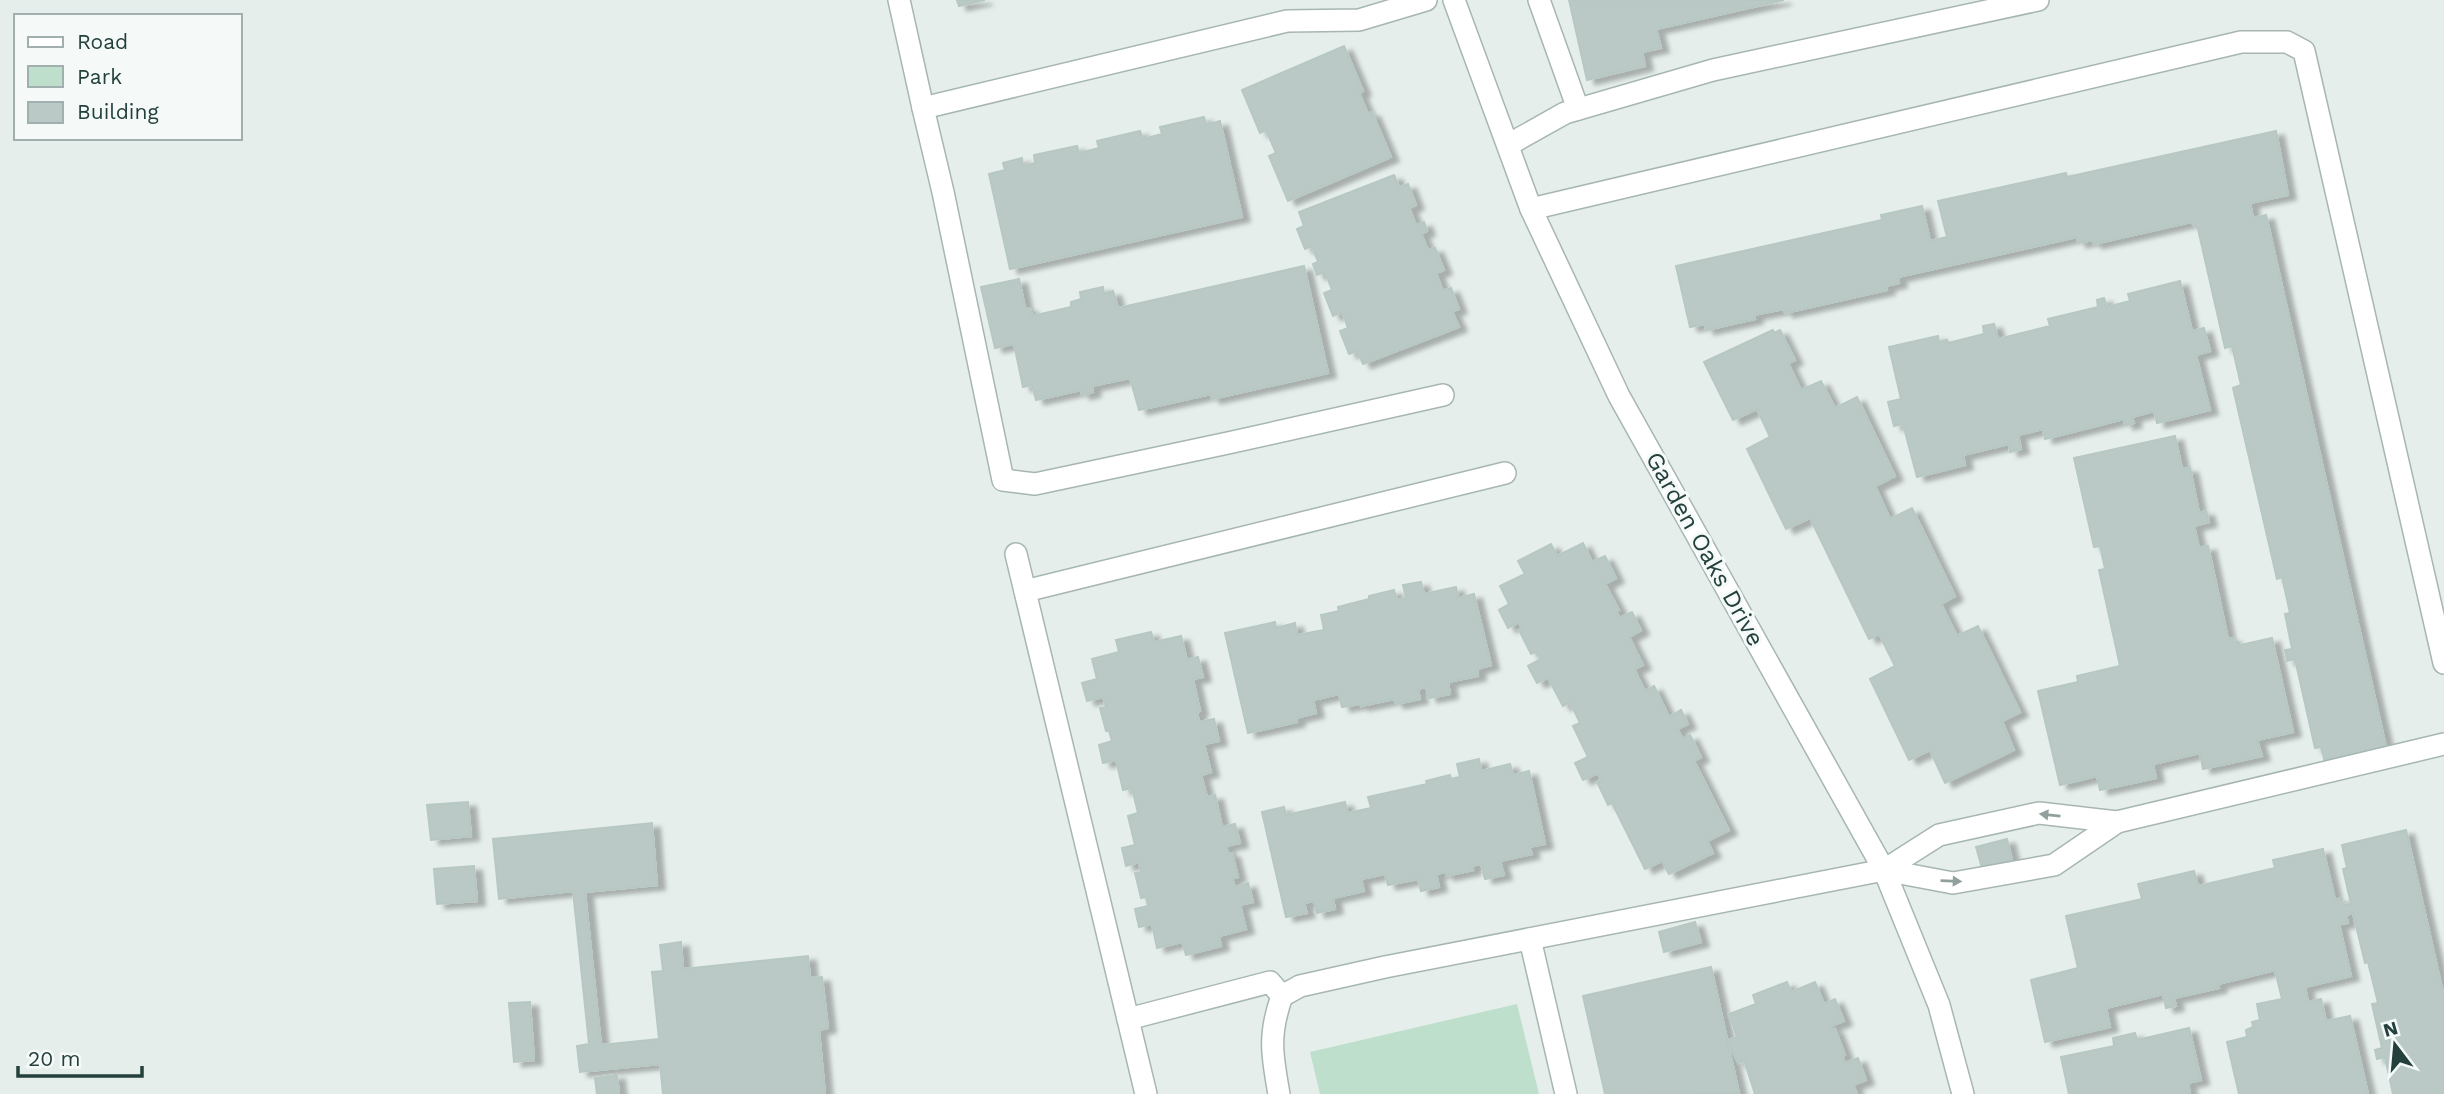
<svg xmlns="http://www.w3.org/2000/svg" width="2444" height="1094" viewBox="0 0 2444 1094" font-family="'Work Sans',sans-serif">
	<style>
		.green { fill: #bedfcc }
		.building { fill: #bac9c5; stroke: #b7c8c3; stroke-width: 2; filter: url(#shadow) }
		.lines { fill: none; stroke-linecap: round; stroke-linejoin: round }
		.minor-casing { stroke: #a7b6b3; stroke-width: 24 }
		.minor { stroke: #fff; stroke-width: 21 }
		.oneway { fill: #91a09e }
		.labels { text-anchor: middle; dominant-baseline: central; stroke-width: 6; stroke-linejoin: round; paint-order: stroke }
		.street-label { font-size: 24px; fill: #23403d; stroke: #f5faf9 }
	</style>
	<defs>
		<filter id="shadow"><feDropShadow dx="8" dy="4.5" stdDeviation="2" flood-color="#0004"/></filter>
	</defs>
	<rect width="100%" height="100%" fill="#e5eeeb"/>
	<polygon class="green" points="1517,1004 1539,1094 1320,1094 1310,1052"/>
	<g class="building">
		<polygon points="957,0 985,0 959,6"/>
		<polygon points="1569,0 1784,0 1656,29 1661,48 1642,52 1645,66 1587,80"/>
		<polygon points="1344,46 1363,91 1359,93 1368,114 1372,112 1391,157 1288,201 1269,156 1276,153 1266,130 1260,133 1242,90"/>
		<polygon points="1204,117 1206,125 1220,121 1242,217 1010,269 989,174 1005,170 1003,163 1022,158 1023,166 1035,163 1034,155 1077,146 1079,153 1099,148 1097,141 1140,131 1143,139 1162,134 1160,127"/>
		<polygon points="2276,131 2288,195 2250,203 2253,218 2266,215 2388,756 2327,770 2321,747 2315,748 2295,659 2287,661 2285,650 2292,649 2285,614 2290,613 2282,577 2277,579 2233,388 2241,385 2232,346 2225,348 2198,229 2191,222 2094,244 2093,240 2078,243 2077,237 1898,277 1899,283 1886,286 1887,290 1785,313 1784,309 1754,315 1755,319 1706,330 1705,324 1690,327 1676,266 1882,220 1881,215 1922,206 1930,241 1947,237 1938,201 2066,173 2067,177"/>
		<polygon points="1394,175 1399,187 1408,184 1416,205 1409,208 1416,225 1424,222 1427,231 1421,234 1428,250 1435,248 1444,270 1436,273 1443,291 1451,288 1459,309 1452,311 1459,327 1363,364 1357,351 1349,354 1340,331 1348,328 1342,312 1333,316 1324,293 1332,290 1325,272 1317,275 1313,264 1318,262 1312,246 1305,249 1297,229 1304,226 1299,212"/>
		<polygon points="1304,266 1328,373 1212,399 1211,394 1139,410 1130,378 1092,386 1093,392 1082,395 1081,390 1036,400 1032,385 1023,387 1014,344 995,348 981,287 1019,279 1025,308 1030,308 1032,316 1071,307 1071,302 1081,299 1080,292 1103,287 1104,294 1113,291 1118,308"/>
		<polygon points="2180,281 2192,331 2204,328 2210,351 2196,355 2210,410 2157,423 2154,411 2132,417 2134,423 2125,425 2124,419 2045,439 2043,429 2018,435 2021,449 2010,452 2009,444 1963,455 1965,465 1917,477 1903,424 1894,426 1888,402 1901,399 1889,347 1938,336 1939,342 1947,340 1948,343 1984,334 1983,326 1994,324 1998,339 2050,326 2048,319 2098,307 2097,300 2104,298 2107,307 2130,301 2128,294"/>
		<polygon points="1773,330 1774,333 1780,330 1795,360 1788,363 1801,390 1821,381 1835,408 1857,397 1895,476 1875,486 1890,519 1912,508 1955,596 1941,604 1957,636 1978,626 2020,712 2002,721 2014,750 1945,783 1930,750 1909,760 1870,679 1895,666 1879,634 1869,639 1810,518 1786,529 1747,449 1770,437 1757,409 1733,420 1704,362"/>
		<polygon points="2175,436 2182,469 2190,468 2199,513 2206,511 2209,522 2194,526 2199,548 2208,546 2228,639 2233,638 2236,646 2272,638 2293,732 2257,740 2262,756 2203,769 2200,753 2153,764 2156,778 2100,790 2097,776 2060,785 2038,691 2078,682 2077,676 2120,666 2099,570 2105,569 2100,546 2094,547 2074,458"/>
		<polygon points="1583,543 1592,562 1605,556 1616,578 1605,584 1619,610 1616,612 1620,618 1632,612 1641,630 1629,637 1643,665 1634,669 1645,691 1654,686 1669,717 1681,710 1688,724 1677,729 1683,739 1690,735 1701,757 1694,761 1729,830 1707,841 1713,853 1669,874 1662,861 1645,869 1612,803 1608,805 1597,782 1601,780 1598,773 1583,780 1575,763 1588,757 1573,726 1580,723 1570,702 1563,706 1548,678 1537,683 1528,666 1541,659 1537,651 1531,654 1519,630 1522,629 1519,622 1508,628 1499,610 1509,604 1500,586 1525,574 1518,561 1551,544 1557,556"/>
		<polygon points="1421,582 1424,594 1456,587 1458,598 1474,594 1491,665 1477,669 1478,676 1448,682 1450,694 1429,698 1426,687 1418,689 1420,699 1396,704 1394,699 1361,706 1360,704 1342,707 1339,694 1313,700 1316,713 1296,718 1297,722 1248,733 1225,633 1275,622 1276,628 1295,623 1297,635 1324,630 1321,615 1339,611 1338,607 1369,599 1369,596 1394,590 1397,600 1406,598 1403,585"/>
		<polygon points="1151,632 1154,642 1181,636 1187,660 1198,657 1203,677 1193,679 1200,711 1197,712 1199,722 1214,719 1219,741 1204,744 1211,772 1201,775 1207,797 1215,795 1222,827 1235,824 1240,843 1226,846 1228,854 1232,853 1238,877 1232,878 1235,887 1248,883 1253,902 1240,905 1246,929 1219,936 1221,946 1186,955 1182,942 1157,948 1152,924 1139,927 1135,909 1148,906 1146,897 1141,898 1135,873 1141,872 1139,862 1126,866 1122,848 1135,845 1128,816 1138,813 1132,788 1123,790 1116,760 1103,763 1099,745 1112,741 1109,731 1106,731 1100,708 1106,707 1103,697 1087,701 1082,683 1097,679 1092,659 1119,652 1116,640"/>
		<polygon points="1479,759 1481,771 1510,764 1513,775 1529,771 1545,844 1529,847 1532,854 1500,861 1504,875 1485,879 1481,864 1471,866 1473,870 1446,876 1446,872 1436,874 1439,887 1421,891 1418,879 1388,885 1385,874 1361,879 1364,891 1333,898 1335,909 1317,913 1314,901 1304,903 1307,913 1286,917 1262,812 1284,807 1286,815 1345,802 1347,813 1371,808 1368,797 1427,784 1426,781 1450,775 1451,779 1460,777 1457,764"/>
		<polygon points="468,802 471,836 431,840 427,805"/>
		<polygon points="652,823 657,885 585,892 601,1045 659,1039 652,972 663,971 660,945 681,942 683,969 808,956 810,978 822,977 828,1028 819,1030 825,1094 663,1094 660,1064 580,1072 577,1046 589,1044 573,891 499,899 493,839"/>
		<polygon points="2406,830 2444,997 2444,1094 2393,1094 2385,1057 2377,1059 2375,1050 2382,1048 2372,1004 2378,1003 2368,962 2365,963 2353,913 2346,915 2348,923 2339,924 2351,976 2305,987 2308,1002 2321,999 2326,1021 2350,1016 2368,1094 2239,1094 2227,1042 2247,1037 2246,1030 2253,1027 2252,1022 2260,1020 2257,1004 2282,999 2275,970 2218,984 2219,988 2174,998 2176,1006 2166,1008 2163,994 2106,1008 2110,1027 2045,1042 2031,980 2078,968 2066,916 2142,899 2138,884 2194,871 2198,886 2275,868 2273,860 2323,849 2335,900 2342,898 2343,905 2351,904 2343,869 2347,868 2342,845"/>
		<polygon points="2007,839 2012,860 1982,868 1976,847"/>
		<polygon points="474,866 477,901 437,904 434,869"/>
		<polygon points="1695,922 1701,942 1664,952 1659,932"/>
		<polygon points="1711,967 1739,1093 1605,1094 1583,996"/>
		<polygon points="1787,982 1791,992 1815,982 1824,1004 1835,999 1844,1021 1831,1026 1833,1031 1835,1029 1845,1055 1842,1056 1845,1063 1858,1058 1866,1080 1853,1085 1857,1094 1755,1094 1744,1060 1738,1063 1728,1040 1737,1037 1729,1014 1756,1004 1753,995"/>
		<polygon points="530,1002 534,1060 514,1062 509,1003"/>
		<polygon points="2189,1028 2201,1080 2188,1083 2190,1094 2069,1094 2061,1057 2114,1046 2113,1038 2135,1033 2137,1040"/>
		<polygon points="617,1075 619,1094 597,1094 595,1078"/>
	</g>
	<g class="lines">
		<g class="minor-casing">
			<g id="minor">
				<polyline points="899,0 923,108 1287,21 1359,20 1426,0"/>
				<polyline points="1454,0 1531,209 1619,396 1884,870 1939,1005 1963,1094"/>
				<polyline points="1539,0 1578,109"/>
				<polyline points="923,108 943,192 1003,480 1035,484 1228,443 1443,395"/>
				<polyline points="1508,145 1565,113 1713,70 2038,0"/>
				<polyline points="1531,209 2241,42 2287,42 2304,51 2444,663"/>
				<polyline points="1016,554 1146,1094"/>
				<polyline points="1025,591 1505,473"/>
				<polyline points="1884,870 1953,883 2054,865 2117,822"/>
				<polyline points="1530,939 1566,1094"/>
				<polyline points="1128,1019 1270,982 1282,996"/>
				<path d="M1279 1094C1272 1055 1268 1035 1282 996L1300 986 1385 967 1884 870 1939 835 2039 813 2117 822 2444 744"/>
			</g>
		</g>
		<use href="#minor" class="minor"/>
	</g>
	<defs><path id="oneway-solid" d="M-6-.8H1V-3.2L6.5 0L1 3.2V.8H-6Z" transform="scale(1.75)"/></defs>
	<g class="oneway">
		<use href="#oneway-solid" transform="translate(2050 815) rotate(-174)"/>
		<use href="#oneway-solid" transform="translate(1951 881) rotate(2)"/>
	</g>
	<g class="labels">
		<g class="street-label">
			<text transform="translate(1705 549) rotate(61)">Garden Oaks Drive</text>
		</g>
	</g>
	<rect x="14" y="14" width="228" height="126" fill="#f5faf9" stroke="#a1b0ae" stroke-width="2"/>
	<rect x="28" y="37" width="35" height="10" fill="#ffffff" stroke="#a1b0ae" stroke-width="2"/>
	<text x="77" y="49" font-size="21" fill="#23403d">Road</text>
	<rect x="28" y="66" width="35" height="21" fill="#bedfcc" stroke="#a1b0ae" stroke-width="2"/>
	<text x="77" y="84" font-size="21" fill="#23403d">Park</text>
	<rect x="28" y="102" width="35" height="21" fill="#bac9c5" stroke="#a1b0ae" stroke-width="2"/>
	<text x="77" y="119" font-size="21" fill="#23403d">Building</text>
	<g transform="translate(2395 1045) rotate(344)" stroke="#f5faf9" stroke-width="5" paint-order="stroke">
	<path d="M0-5L12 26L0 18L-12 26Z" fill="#23403d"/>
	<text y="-10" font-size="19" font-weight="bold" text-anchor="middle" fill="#23403d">N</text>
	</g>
	<path d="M18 1066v10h124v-10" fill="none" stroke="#23403d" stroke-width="3.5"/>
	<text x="28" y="1066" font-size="21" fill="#23403d" stroke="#f5faf9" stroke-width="5" paint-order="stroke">20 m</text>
</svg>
